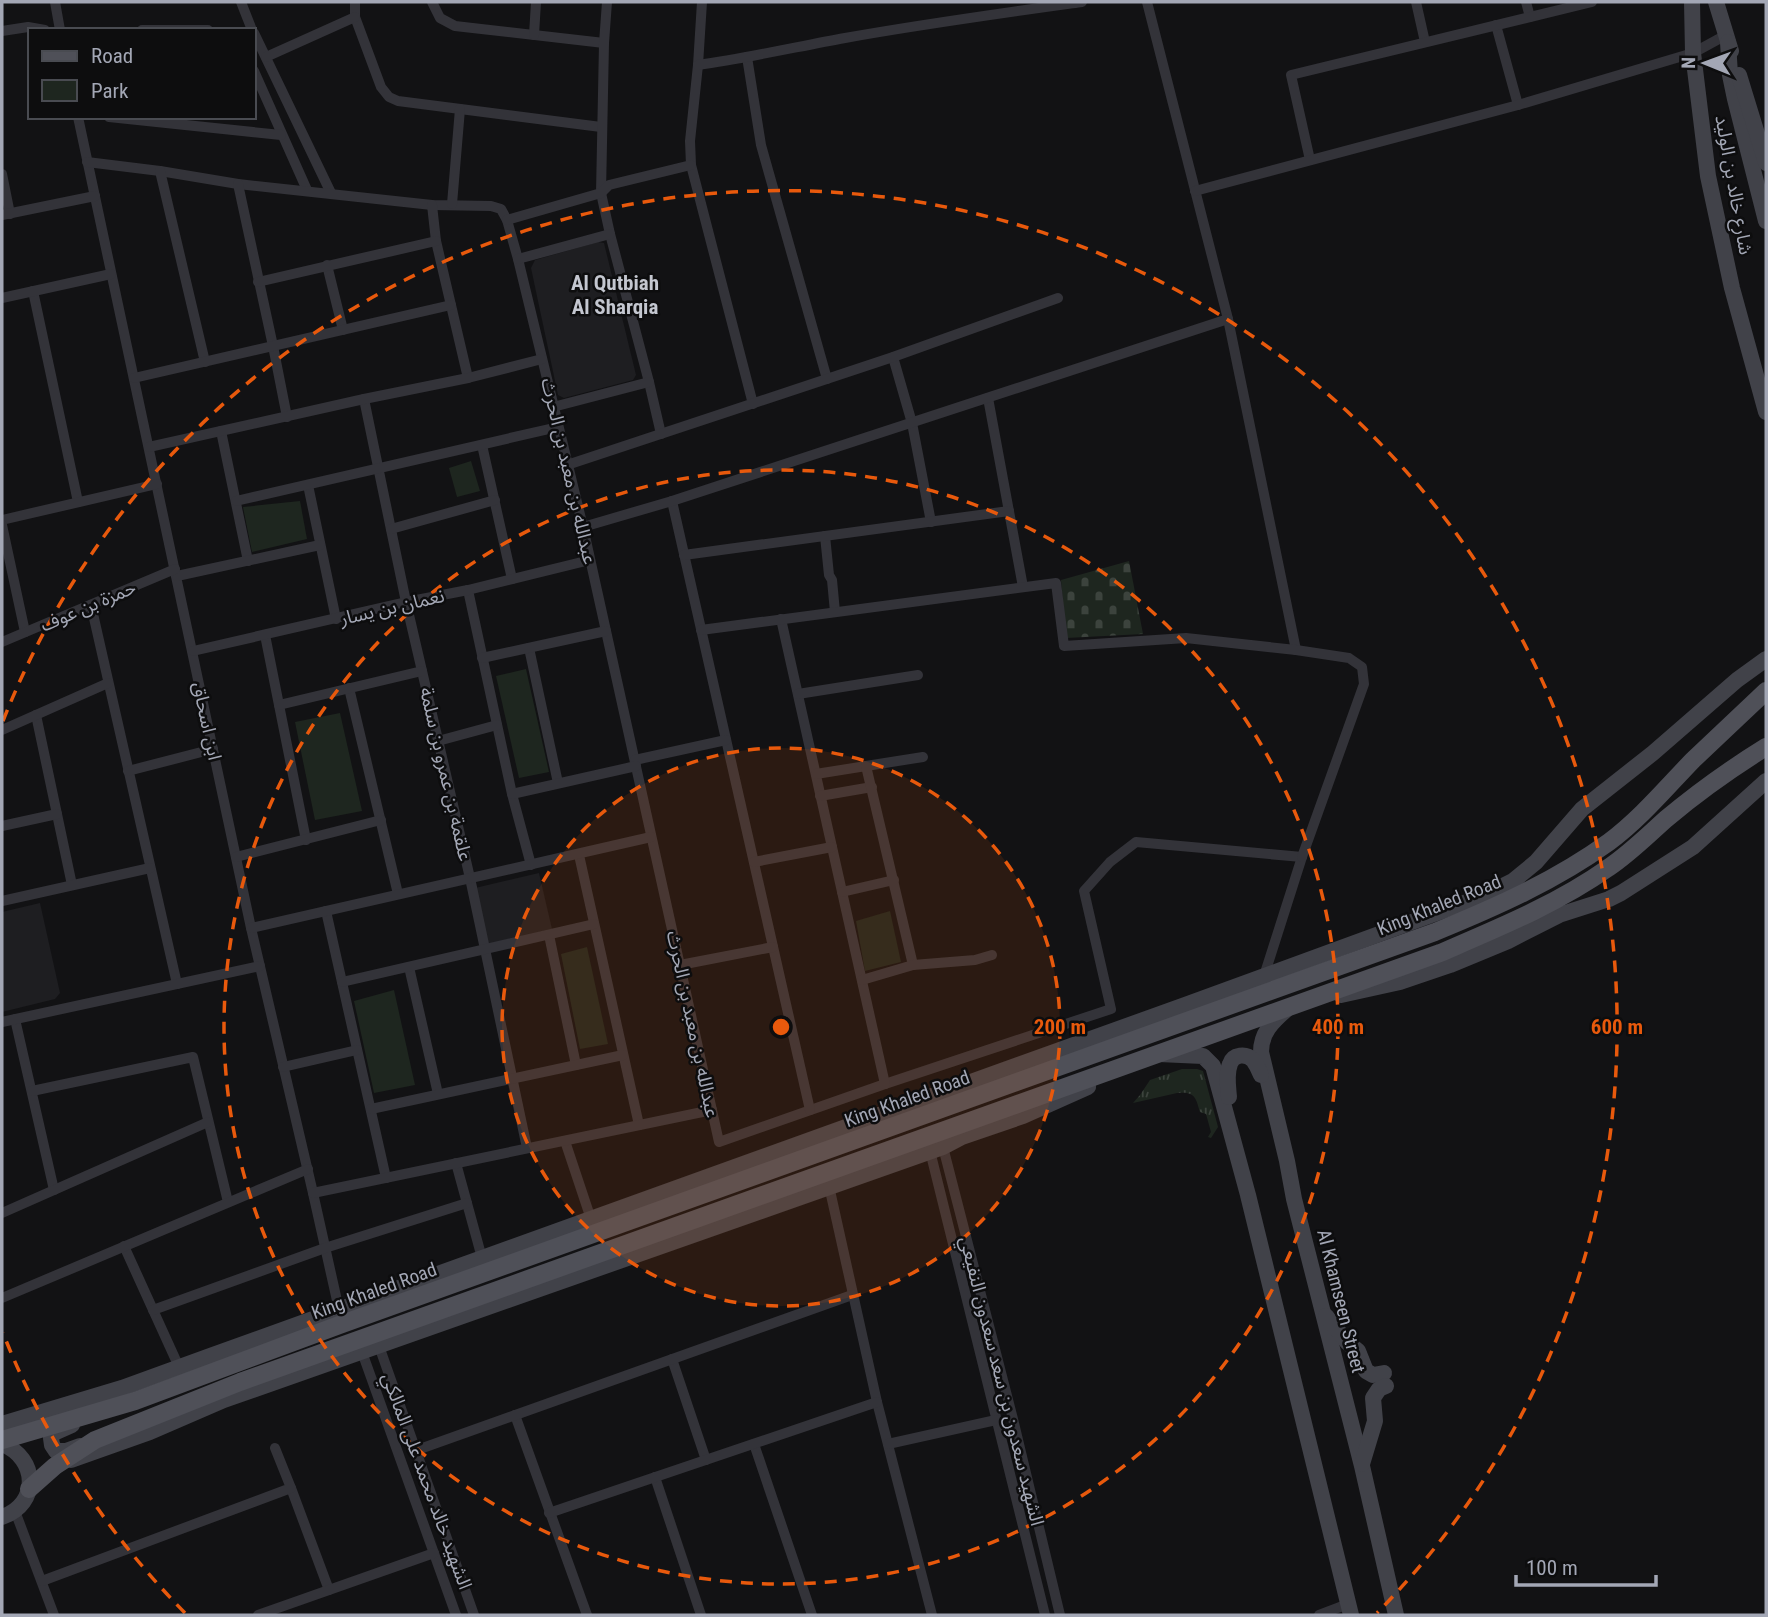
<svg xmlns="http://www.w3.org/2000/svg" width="1768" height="1617" viewBox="0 0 1768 1617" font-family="'Roboto Condensed','Noto Sans Arabic',sans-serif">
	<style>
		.built { fill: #1e1e21 }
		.grass { fill: url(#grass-tufts) }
		.cemetery { fill: url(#cemetery-stones) }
		.green { fill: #1e261f }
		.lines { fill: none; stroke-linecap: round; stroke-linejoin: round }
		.street { stroke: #333339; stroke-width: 10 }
		.secondary { stroke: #414249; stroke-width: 16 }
		.primary { stroke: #4f5058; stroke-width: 18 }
		.ring { fill: none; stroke: #e8590c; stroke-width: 3.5; stroke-dasharray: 12 9 }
		.labels { text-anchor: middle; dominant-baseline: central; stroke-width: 5; stroke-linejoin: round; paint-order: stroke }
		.street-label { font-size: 19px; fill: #a3a7b5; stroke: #0d0d0e }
		.neighbourhood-label { font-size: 21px; font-weight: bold; fill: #c4c7d0; stroke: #0d0d0e }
		.centre { fill: #e8590c; stroke: #0d0d0e; stroke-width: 3.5 }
		.ring-label { font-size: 21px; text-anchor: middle; font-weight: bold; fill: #e8590c; stroke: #0d0d0e; stroke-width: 5; stroke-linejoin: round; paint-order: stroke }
	</style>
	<defs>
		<pattern id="grass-tufts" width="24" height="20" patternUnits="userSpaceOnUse" patternTransform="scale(1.75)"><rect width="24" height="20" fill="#1e261f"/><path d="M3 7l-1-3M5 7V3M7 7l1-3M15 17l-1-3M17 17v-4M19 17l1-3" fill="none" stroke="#3c433d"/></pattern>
		<pattern id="cemetery-stones" width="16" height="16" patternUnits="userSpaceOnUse" patternTransform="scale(1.75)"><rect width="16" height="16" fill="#1e261f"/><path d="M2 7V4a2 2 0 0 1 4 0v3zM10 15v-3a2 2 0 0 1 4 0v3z" fill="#3c433d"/></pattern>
	</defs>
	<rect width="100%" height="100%" fill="#121214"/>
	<g class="built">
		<polygon points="598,242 604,243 636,375 633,380 564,398 558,395 531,268 535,260"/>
		<polygon points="539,873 552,929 488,944 475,888"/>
		<polygon points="40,903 60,993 55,999 2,1012 2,912"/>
	</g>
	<path class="grass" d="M1182 1069H1197L1203 1071 1218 1127 1211 1138 1208 1137 1211 1132 1206 1114 1200 1112C1196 1098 1195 1091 1177 1093L1133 1103 1140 1095 1150 1080Z"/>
	<polygon class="cemetery" points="1129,561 1143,634 1066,638 1061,580"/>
	<g class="green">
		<polygon points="471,461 480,491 457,497 449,468"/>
		<polygon points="300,501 307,539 252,552 243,507"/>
		<polygon points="526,669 549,772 519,778 496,676"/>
		<polygon points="340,713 362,811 315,820 295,722"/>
		<polygon points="890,911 901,962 865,971 856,921"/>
		<polygon points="587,947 608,1044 580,1049 561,954"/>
		<polygon points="394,990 415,1085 374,1093 354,1001"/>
	</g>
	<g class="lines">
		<g class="street">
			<polyline points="55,2 60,30"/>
			<polyline points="241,2 252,30"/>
			<polyline points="355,2 355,17 381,87 389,97 398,101 601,127"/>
			<polyline points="432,2 440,18 455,26 604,43"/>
			<polyline points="607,2 604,43 601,193 610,234 649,382 661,434"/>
			<polyline points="702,2 698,65 690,141 691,165 753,404"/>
			<polyline points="1147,2 1228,319 1296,650"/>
			<polyline points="1416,2 1425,42"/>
			<polyline points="1526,2 1530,17"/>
			<polyline points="1496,25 1518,105"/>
			<polyline points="142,30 208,30"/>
			<polyline points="2,31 28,27 45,30"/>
			<polyline points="254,33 331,193"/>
			<polyline points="534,35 536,2"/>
			<polyline points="266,57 355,17"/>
			<polyline points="747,57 761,145 827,379"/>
			<path d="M698 65C747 58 796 47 845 38 923 24 1003 13 1082 2"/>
			<polyline points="254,71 307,190"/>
			<polyline points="78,117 251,928 313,1193 340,1314"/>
			<polyline points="109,117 281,135"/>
			<polyline points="1310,160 1291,75 1592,2"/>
			<polyline points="87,162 160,171 238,184 432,205 491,206 501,209 507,220 518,259 583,527 719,1142 885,1084 1111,1009 1084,891 1110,862 1136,842 1302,857 1264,976"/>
			<polyline points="160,171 205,362"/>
			<polyline points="2,174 10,214"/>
			<polyline points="238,184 273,346 287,417"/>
			<polyline points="1195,191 1518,105 1693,53 1726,35"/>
			<polyline points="452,204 460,109"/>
			<polyline points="432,205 436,241 468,378"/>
			<polyline points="2,215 95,196"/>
			<polyline points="507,220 601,193 609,185 691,165"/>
			<polyline points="518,259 610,234"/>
			<polyline points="327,265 343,330"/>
			<polyline points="258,282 436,241"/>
			<polyline points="33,291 78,502"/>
			<polyline points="2,298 111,274"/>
			<polyline points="893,357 912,423 931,522"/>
			<polyline points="134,378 451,305"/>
			<polyline points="988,398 1023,587"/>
			<polyline points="364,399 406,602 470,878 527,1148"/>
			<polyline points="553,407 649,382"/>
			<polyline points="221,431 248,561"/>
			<polyline points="482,445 512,579"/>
			<polyline points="149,447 364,399 468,378 542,359"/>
			<polyline points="567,465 893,357 1058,298"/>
			<polyline points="308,485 336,619"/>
			<polyline points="236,501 558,427"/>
			<polyline points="672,501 810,1110"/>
			<polyline points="2,520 157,484"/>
			<polyline points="2,525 25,632"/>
			<polyline points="583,527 672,501 1228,319"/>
			<polyline points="391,529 495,500"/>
			<polyline points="825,536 829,575 832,580 835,612"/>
			<polyline points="684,555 1009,511"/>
			<polyline points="177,576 320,545"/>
			<polyline points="468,590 512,794 531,865"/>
			<polyline points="91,605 177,984"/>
			<polyline points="781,619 885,1084"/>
			<polyline points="701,630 1056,583 1064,646 1186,638 1296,650 1349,658 1362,667 1364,684 1302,857"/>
			<polyline points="265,635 306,840"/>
			<polyline points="2,642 175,569"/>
			<polyline points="529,648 558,783"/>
			<polyline points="193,651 406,602 468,590 590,560"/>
			<polyline points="482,658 606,631"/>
			<polyline points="349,688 398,894"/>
			<polyline points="798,694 918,675"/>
			<polyline points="279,705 422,671"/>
			<polyline points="36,715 72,885"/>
			<polyline points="2,730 108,683"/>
			<polyline points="438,741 497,725"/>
			<polyline points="635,760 726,740"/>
			<polyline points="128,771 213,749"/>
			<polyline points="816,774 866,766"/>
			<polyline points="512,794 636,766"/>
			<polyline points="820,796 872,787"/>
			<polyline points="2,826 57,814"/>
			<polyline points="579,855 639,1125"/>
			<polyline points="236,857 381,820"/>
			<polyline points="754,862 832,847"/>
			<polyline points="842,892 894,880"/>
			<polyline points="2,901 150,868"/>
			<polyline points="326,911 386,1178"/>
			<polyline points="251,928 651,837"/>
			<polyline points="549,935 576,1065"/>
			<polyline points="680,965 773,947"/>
			<polyline points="913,965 866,766 923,757"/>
			<polyline points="409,967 438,1094"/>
			<polyline points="862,980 913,965 975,960 992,955"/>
			<polyline points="342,982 594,924"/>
			<polyline points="15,1019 54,1190"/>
			<polyline points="2,1022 260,966"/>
			<polyline points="283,1067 357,1050"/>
			<polyline points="32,1091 193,1057 228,1202"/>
			<polyline points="371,1109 623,1055"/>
			<polyline points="565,1141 591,1219"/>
			<polyline points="943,1147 1013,1419 1060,1615"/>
			<polyline points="930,1151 1045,1615"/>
			<polyline points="456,1163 482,1258"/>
			<polyline points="829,1186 877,1402 932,1615"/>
			<polyline points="313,1193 712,1110"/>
			<polyline points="2,1213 208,1122"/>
			<polyline points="124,1246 179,1367"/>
			<polyline points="2,1298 308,1169"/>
			<polyline points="153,1310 325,1248 467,1203"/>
			<polyline points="379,1346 474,1615"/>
			<polyline points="362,1352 456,1615"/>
			<polyline points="672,1359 706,1460"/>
			<polyline points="515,1415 587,1615"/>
			<polyline points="754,1444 812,1615"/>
			<polyline points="888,1444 996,1420"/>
			<polyline points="417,1450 852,1295"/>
			<polyline points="655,1477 701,1615"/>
			<polyline points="291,1488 329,1590"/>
			<polyline points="15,1511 54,1615"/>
			<polyline points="549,1513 877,1402"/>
			<polyline points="42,1581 291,1488 275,1448"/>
			<polyline points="258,1615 434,1553"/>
			<polyline points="1319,1615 1348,1604"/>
		</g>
		<g class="secondary">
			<polyline points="1692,2 1693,53 1708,176 1732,288 1766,412"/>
			<polyline points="1716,2 1731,51"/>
			<polyline points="1728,42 1730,75 1735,99 1766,221"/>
			<polyline points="1739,75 1766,163"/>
			<polyline points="1341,995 1400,982 1450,965 1508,941 1559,915 1609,899 1621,893 1693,847 1766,781"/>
			<path d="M1286 1010C1272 1022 1261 1033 1261 1052L1287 1161 1294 1199 1362 1466 1396 1615"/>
			<polyline points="1159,1054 1203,1056 1213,1066 1248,1195 1351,1615"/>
			<path d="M1229 1097C1228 1086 1226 1074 1230 1064 1233 1054 1246 1053 1253 1060 1256 1064 1259 1070 1261 1075"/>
			<polyline points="1326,1316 1347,1342 1358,1351 1366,1371 1373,1375 1384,1373"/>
			<polyline points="2,1424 122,1388 210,1356 1185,1005 1483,896 1513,881 1536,862 1582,809 1653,753 1737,680 1766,659"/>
			<polyline points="72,1425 54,1433 51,1438 52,1445 56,1451 66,1451 80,1446"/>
			<path d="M2 1444C38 1458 40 1504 2 1517"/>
			<polyline points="71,1460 150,1432 224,1400 943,1147 962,1137 1023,1116 1088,1087"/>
			<polyline points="1362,1464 1375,1421 1373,1398 1379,1389 1386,1386"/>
		</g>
		<g class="primary">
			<path d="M2 1440 135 1401 342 1324 1435 932C1496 907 1555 881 1609 842 1640 819 1666 788 1693 760 1717 737 1742 714 1766 691"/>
			<path d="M29 1489 55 1466 95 1440 240 1382 1440 953C1498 928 1557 904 1608 868 1629 854 1647 836 1666 819 1697 793 1732 768 1766 747"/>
		</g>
	</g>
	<circle cx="781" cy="1027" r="279" fill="#e8590c" fill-opacity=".12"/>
	<g class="ring">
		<circle cx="781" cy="1027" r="279"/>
		<circle cx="781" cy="1027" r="557"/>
		<path d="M185 1613A836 836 0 0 1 3 1333M3 721A836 836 0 1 1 1377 1613"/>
	</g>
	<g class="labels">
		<g class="street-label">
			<text transform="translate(1734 185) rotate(80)">شارع خالد بن الوليد</text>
			<text transform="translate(569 471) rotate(77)">عبدالله بن معبد بن الحرث</text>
			<text transform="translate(88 606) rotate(-23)">حمزة بن عوف</text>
			<text transform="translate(392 607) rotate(-13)">نعمان بن يسار</text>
			<text transform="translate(207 721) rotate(78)">ابن اسحاق</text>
			<text transform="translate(446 774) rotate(77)">علقمة بن عمرو بن سلمة</text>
			<text transform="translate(1439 905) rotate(-22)">King Khaled Road</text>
			<text transform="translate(693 1024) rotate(78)">عبدالله بن معبد بن الحرث</text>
			<text transform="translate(907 1099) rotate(-20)">King Khaled Road</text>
			<text transform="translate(374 1291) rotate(-20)">King Khaled Road</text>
			<text transform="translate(1341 1301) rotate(76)">Al Khamseen Street</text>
			<text transform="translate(1002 1381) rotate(76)">الشهيد سعدون بن سعد سعدون النفيعي</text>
			<text transform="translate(427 1481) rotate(70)">الشهيد خالد محمد على المالكي</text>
		</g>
		<g class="neighbourhood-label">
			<text x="615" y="283">Al Qutbiah<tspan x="615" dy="24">Al Sharqia</tspan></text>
		</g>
	</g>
	<circle cx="781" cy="1027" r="10" class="centre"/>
	<g class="ring-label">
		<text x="1060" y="1034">200 m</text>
		<text x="1338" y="1034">400 m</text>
		<text x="1617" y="1034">600 m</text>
	</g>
	<rect width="1768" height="1617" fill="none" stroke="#a3a7b5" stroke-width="7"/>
	<rect x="28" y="28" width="228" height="91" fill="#0d0d0e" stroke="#494b51" stroke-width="2"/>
	<rect x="42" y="51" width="35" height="10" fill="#4f5058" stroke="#494b51" stroke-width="2"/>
	<text x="91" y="63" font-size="21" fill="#a3a7b5">Road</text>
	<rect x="42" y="80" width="35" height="21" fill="#1e261f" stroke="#494b51" stroke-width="2"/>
	<text x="91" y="98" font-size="21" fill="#a3a7b5">Park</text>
	<g transform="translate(1705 63) rotate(271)" stroke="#0d0d0e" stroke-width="5" paint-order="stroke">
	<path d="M0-5L12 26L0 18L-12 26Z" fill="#a3a7b5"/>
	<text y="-10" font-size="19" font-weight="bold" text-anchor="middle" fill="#a3a7b5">N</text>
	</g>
	<path d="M1516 1575v10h140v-10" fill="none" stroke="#a3a7b5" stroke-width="3.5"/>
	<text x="1526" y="1575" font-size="21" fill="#a3a7b5" stroke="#0d0d0e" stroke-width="5" paint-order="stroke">100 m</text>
</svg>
